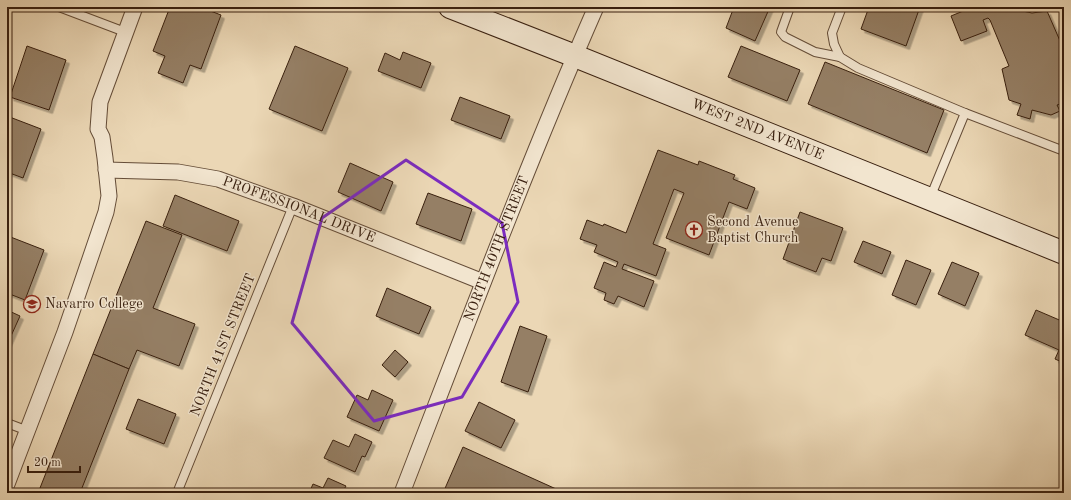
<svg xmlns="http://www.w3.org/2000/svg" width="1071" height="500" viewBox="0 0 1071 500" font-family="'Old Standard TT',serif">
	<style>
		.building { fill: #957f65; stroke: #381f0f; filter: url(#shadow) }
		.lines { fill: none; stroke-linecap: round; stroke-linejoin: round }
		.lane-casing { stroke: #654d38; stroke-width: 10 }
		.street-casing { stroke: #654d38; stroke-width: 17 }
		.secondary-casing { stroke: #381f0f; stroke-width: 24 }
		.lane { stroke: #f2e5cf; stroke-width: 8 }
		.street { stroke: #f2e5cf; stroke-width: 15 }
		.secondary { stroke: #f2e5cf; stroke-width: 22 }
		.marked { fill: none; stroke: #7b2cbf; stroke-width: 3; stroke-linejoin: round }
		.labels { text-anchor: middle; dominant-baseline: central; stroke-width: 3; stroke-linejoin: round; paint-order: stroke }
		.street-label { font-size: 14px; fill: #381f0f; stroke: #f2e5cf }
		.poi-label { font-size: 14px; fill: #381f0f; stroke: #f2e5cf; text-anchor: start }
	</style>
	<defs>
		<filter id="shadow"><feDropShadow dx="3.5" dy="3.5" stdDeviation="0" flood-color="#0004"/></filter>
	</defs>
	<rect width="100%" height="100%" fill="#ebd7b5"/>
	<filter id="stains"><feTurbulence type="fractalNoise" baseFrequency=".005" numOctaves="4"/><feColorMatrix values="0 0 0 0 .2 0 0 0 0 .09 0 0 0 0 .02 0 0 0 .5 -.17"/></filter>
	<radialGradient id="worn" r=".72"><stop offset=".6" stop-color="#630" stop-opacity="0"/><stop offset="1" stop-color="#630" stop-opacity=".3"/></radialGradient>
	<g class="building">
		<polygon points="170,7 200,7 221,15 201,69 190,65 183,83 158,73 165,56 153,51"/>
		<polygon points="734,7 770,7 755,41 726,28"/>
		<polygon points="869,7 920,7 906,46 861,29"/>
		<polygon points="973,7 1019,7 1018,10 1032,13 1047,11 1064,50 1064,103 1057,105 1060,111 1051,115 1032,110 1030,119 1017,115 1021,104 1009,100 1002,69 1009,66 990,20 988,18 983,20 987,31 961,41 951,16"/>
		<polygon points="27,46 66,60 49,110 10,97"/>
		<polygon points="295,46 348,68 322,131 269,109"/>
		<polygon points="741,46 800,70 787,101 728,77"/>
		<polygon points="403,52 431,63 421,88 378,71 385,53 400,60"/>
		<polygon points="825,62 944,110 927,153 808,104"/>
		<polygon points="460,97 510,116 501,139 451,120"/>
		<polygon points="7,116 41,129 23,178 7,172"/>
		<polygon points="658,150 698,165 699,161 735,175 733,179 755,188 747,209 729,202 709,255 666,238 684,193 674,189 653,244 666,249 656,276 624,264 622,269 654,281 644,307 618,296 614,304 604,300 606,293 594,288 604,262 616,267 618,262 594,252 597,245 580,239 587,220 603,226 604,224 626,233"/>
		<polygon points="350,163 393,182 381,211 338,192"/>
		<polygon points="428,193 472,209 461,241 416,224"/>
		<polygon points="175,195 239,221 227,251 163,226"/>
		<polygon points="800,212 843,228 831,261 822,258 816,272 783,259"/>
		<polygon points="146,221 182,235 153,308 195,324 179,366 137,350 129,369 93,354"/>
		<polygon points="8,236 44,250 25,300 7,293"/>
		<polygon points="863,241 891,252 882,274 854,262"/>
		<polygon points="906,260 931,270 916,305 892,295"/>
		<polygon points="952,262 979,273 965,306 938,294"/>
		<polygon points="387,288 431,307 419,334 376,316"/>
		<polygon points="7,310 20,316 7,345"/>
		<polygon points="1036,310 1064,322 1064,363 1055,359 1059,350 1025,335"/>
		<polygon points="520,326 547,336 528,392 501,382"/>
		<polygon points="395,350 408,362 395,377 382,365"/>
		<polygon points="93,354 129,369 80,493 52,493 40,488"/>
		<polygon points="372,390 393,400 379,431 347,417 357,395 368,400"/>
		<polygon points="138,399 176,414 164,444 126,429"/>
		<polygon points="479,402 515,420 501,448 465,431"/>
		<polygon points="355,434 372,442 365,457 362,456 355,472 324,458 333,440 349,447"/>
		<polygon points="463,447 565,493 443,493"/>
		<polygon points="328,478 346,486 342,493 309,493 313,484 323,488"/>
	</g>
	<g class="lines">
		<g class="lane-casing">
			<g id="lane">
				<polyline points="59,7 125,32"/>
				<polyline points="790,7 781,32 785,37 815,52 840,57"/>
				<polyline points="842,7 832,33 834,44 840,57 858,68 965,113 1064,151"/>
				<polyline points="930,198 965,113"/>
				<polyline points="7,423 28,431"/>
				<polyline points="177,493 293,206"/>
			</g>
		</g>
		<g class="street-casing">
			<g id="street">
				<path id="s1" d="M106 170 178 172 218 179 293 206 483 282"/>
				<polyline points="7,484 65,332 106,212 109,196 105,158 102,137 98,129 100,102 135,7"/>
				<path id="s2" d="M402 493C465 330 526 167 596 7"/>
			</g>
		</g>
		<g class="secondary-casing">
			<g id="secondary">
				<path id="s3" d="M450 7 575 56 1064 253"/>
			</g>
		</g>
		<use href="#lane" class="lane"/>
		<use href="#street" class="street"/>
		<use href="#secondary" class="secondary"/>
	</g>
	<path class="marked" d="M406 160 502 223 518 302 462 397 374 421 292 323 322 218Z"/>
	<defs>
		<g id="church-ring" transform="scale(0.9)"><circle r="9.5" fill="#f2e5cf" stroke="#8f2418" stroke-width="1.5"/><path d="M-1.2-6h2.4v3.5h3.3v2.4h-3.3V6h-2.4V-.1h-3.3v-2.4h3.3Z" fill="#8f2418"/></g>
		<g id="university-ring" transform="scale(0.9)"><circle r="9.5" fill="#f2e5cf" stroke="#8f2418" stroke-width="1.5"/><path d="M0-5L7-2L0 1L-7-2ZM-4 1L0 2.5L4 1V4Q0 6-4 4Z" fill="#8f2418"/></g>
	</defs>
	<g fill-rule="evenodd">
		<use href="#church-ring" x="694" y="230"/>
		<use href="#university-ring" x="32" y="304"/>
	</g>
	<g class="labels">
		<g class="street-label">
			<text stroke="none"><textPath href="#s3" startOffset="331">WEST 2ND AVENUE</textPath></text>
			<text stroke="none"><textPath href="#s1" startOffset="199">PROFESSIONAL DRIVE</textPath></text>
			<text stroke="none"><textPath href="#s2" startOffset="262">NORTH 40TH STREET</textPath></text>
			<text transform="translate(223 345) rotate(-68)">NORTH 41ST STREET</text>
		</g>
		<g class="poi-label">
			<text x="707" y="222">Second Avenue<tspan x="707" dy="16">Baptist Church</tspan></text>
			<text x="45" y="304">Navarro College</text>
		</g>
	</g>
	<rect width="1071" height="500" fill="none" stroke="#ebd7b5" stroke-width="24"/>
	<rect x="8" y="8" width="1055" height="484" fill="none" stroke="#381f0f" stroke-width="2"/>
	<rect x="12" y="12" width="1047" height="476" fill="none" stroke="#381f0f"/>
	<path d="M28 466v6h52v-6" fill="none" stroke="#381f0f" stroke-width="2"/>
	<text x="34" y="466" font-size="12" fill="#381f0f" stroke="#f2e5cf" stroke-width="3" paint-order="stroke">20 m</text>
	<rect width="100%" height="100%" filter="url(#stains)"/>
	<rect width="100%" height="100%" fill="url(#worn)"/>
</svg>
